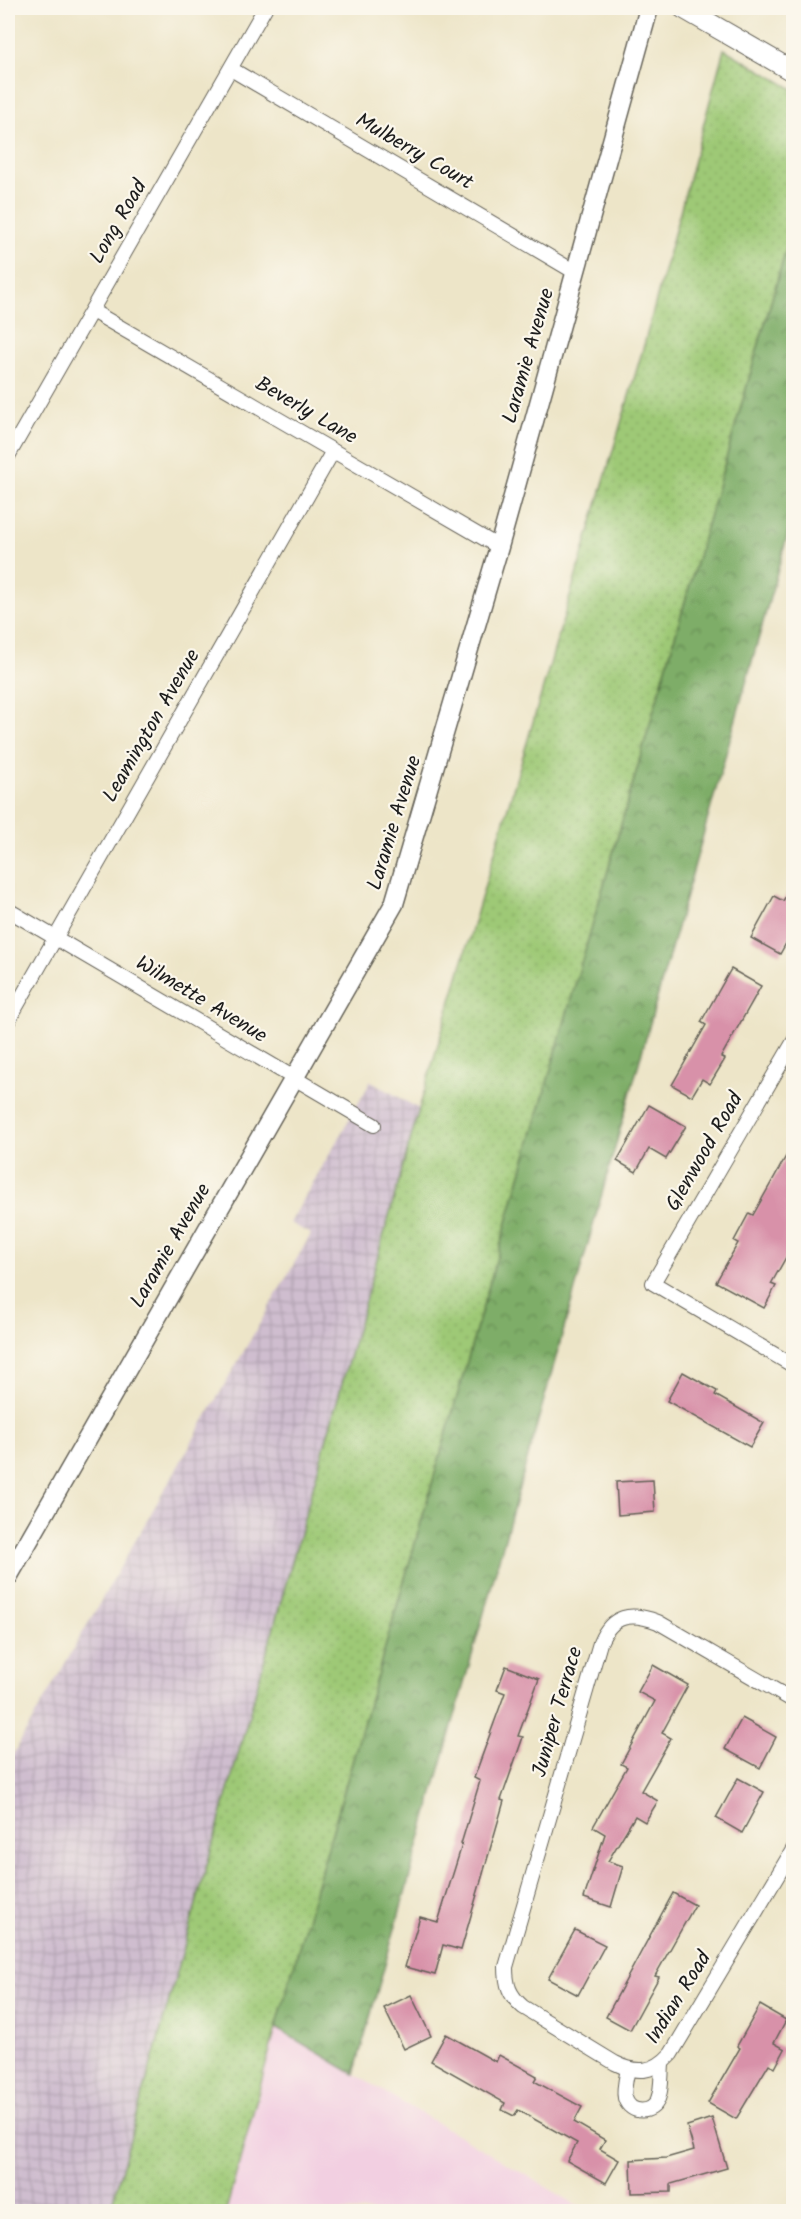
<svg xmlns="http://www.w3.org/2000/svg" width="801" height="2219" viewBox="0 0 801 2219" font-family="Kalam,sans-serif">
	<style>
		.built { fill: #f2cfe1 }
		.industrial { fill: url(#industrial-grid) }
		.grass { fill: url(#grass-dots); stroke: #5d7249; stroke-width: 1.5 }
		.forest { fill: url(#forest-crowns); stroke: #4d6442; stroke-width: 1.5 }
		.building { fill: #d891a9 }
		.lines { fill: none; stroke-linecap: round; stroke-linejoin: round }
		.minor-casing { stroke: #656258; stroke-width: 16 }
		.tertiary-casing { stroke: #656258; stroke-width: 21 }
		.secondary-casing { stroke: #656258; stroke-width: 22 }
		.minor { stroke: #fff; stroke-width: 14 }
		.tertiary { stroke: #fff; stroke-width: 18 }
		.secondary { stroke: #fff; stroke-width: 20 }
		.labels { text-anchor: middle; dominant-baseline: central; stroke-width: 4.5; stroke-linejoin: round; paint-order: stroke }
		.street-label { font-size: 21px; fill: #1c1c1c; stroke: #fbf7ec }
	</style>
	<defs>
		<pattern id="industrial-grid" width="8" height="8" patternUnits="userSpaceOnUse" patternTransform="scale(1.5)"><rect width="8" height="8" fill="#cfbdcf"/><path d="M0 4h8M4 0v8" fill="none" stroke="#b1a2b1"/></pattern>
		<pattern id="grass-dots" width="8" height="8" patternUnits="userSpaceOnUse" patternTransform="scale(1.5)"><rect width="8" height="8" fill="#9ec976"/><path d="M2 2h.1M6 6h.1" fill="none" stroke="#88ac66" stroke-width="1.8" stroke-linecap="round"/></pattern>
		<pattern id="forest-crowns" width="20" height="18" patternUnits="userSpaceOnUse" patternTransform="scale(1.5)"><rect width="20" height="18" fill="#7ead67"/><path d="M2 6a3 3 0 1 1 6 0M12 15a3 3 0 1 1 6 0" fill="none" stroke="#668c54"/></pattern>
	</defs>
	<rect width="100%" height="100%" fill="#fbf7ec"/>
	<filter id="ink" filterUnits="userSpaceOnUse"><feTurbulence type="fractalNoise" baseFrequency=".0167" numOctaves="2"/><feDisplacementMap in="SourceGraphic" scale="12" xChannelSelector="R" yChannelSelector="G"/><feConvolveMatrix kernelMatrix="1 2 1 2 8 2 1 2 1" color-interpolation-filters="sRGB"/></filter>
	<filter id="wash" filterUnits="userSpaceOnUse"><feTurbulence type="fractalNoise" baseFrequency=".008" numOctaves="4" result="noise"/><feDisplacementMap in="SourceGraphic" scale="24" xChannelSelector="R" yChannelSelector="G"/><feGaussianBlur stdDeviation="1.35" result="paint"/><feColorMatrix in="noise" values="0 0 0 0 0 0 0 0 0 0 0 0 0 0 0 0 0 1.4 0 .05"/><feComposite in="paint" operator="in"/></filter>
	<g filter="url(#wash)">
		<rect width="100%" height="100%" fill="#ede5c8"/>
		<polygon class="built" points="276,2028 587,2211 226,2212"/>
		<polygon class="industrial" points="371,1081 419,1109 110,2211 8,2212 8,1763 311,1234 290,1223"/>
		<polygon class="grass" points="724,49 793,89 793,220 785,253 276,2028 226,2211 110,2211 419,1109 644,345"/>
		<polygon class="forest" points="785,253 794,258 793,516 354,2074 276,2028"/>
		<g id="blocks">
			<g class="building">
				<polygon points="794,882 794,929 780,954 751,938 774,896 783,901"/>
				<polygon points="731,969 761,986 721,1057 725,1059 710,1084 702,1079 692,1096 672,1085 706,1025 701,1022"/>
				<polygon points="649,1105 686,1126 666,1159 649,1149 636,1172 617,1161"/>
				<polygon points="794,1142 794,1243 771,1284 776,1286 764,1308 716,1282 738,1243 734,1241 749,1213 753,1215"/>
				<polygon points="683,1372 717,1391 715,1395 764,1423 750,1447 667,1401"/>
				<polygon points="653,1480 655,1512 618,1515 616,1482"/>
				<polygon points="653,1665 688,1685 662,1733 671,1738 641,1791 658,1801 645,1822 635,1816 608,1861 623,1866 611,1907 584,1898 605,1834 593,1827 627,1767 621,1764 655,1701 638,1692"/>
				<polygon points="506,1666 539,1679 518,1736 523,1737 501,1800 504,1801 461,1950 443,1945 435,1975 405,1967 420,1917 438,1922 462,1845 461,1844 480,1781 474,1778 505,1693 497,1690"/>
				<polygon points="742,1718 776,1737 760,1768 725,1749"/>
				<polygon points="738,1778 764,1792 742,1833 716,1818"/>
				<polygon points="673,1893 695,1905 655,1976 659,1977 630,2030 606,2017"/>
				<polygon points="575,1930 605,1945 578,1995 548,1979"/>
				<polygon points="411,1995 431,2036 404,2049 384,2008"/>
				<polygon points="760,2005 786,2020 774,2043 785,2049 775,2068 769,2064 736,2119 708,2103 740,2048 737,2046"/>
				<polygon points="446,2034 496,2062 499,2055 537,2076 534,2081 582,2107 574,2122 605,2140 600,2149 619,2160 606,2183 567,2161 577,2143 518,2110 514,2116 502,2110 505,2103 431,2061"/>
				<polygon points="712,2118 727,2168 671,2184 671,2192 632,2193 631,2160 666,2158 694,2150 687,2126"/>
			</g>
		</g>
	</g>
	<g filter="url(#ink)">
		<use href="#blocks" fill-opacity="0" stroke="#656258" stroke-width="1.5"/>
		<g class="lines">
			<g class="minor-casing">
				<g id="minor">
					<polyline points="231,69 575,272"/>
					<polyline points="92,311 499,547"/>
					<polyline points="8,456 265,8"/>
					<polyline points="8,910 374,1125"/>
					<polyline points="8,1021 333,451"/>
					<polyline points="794,1041 653,1283 794,1366"/>
					<path d="M794 1701 658 1622C631 1612 612 1614 600 1643L506 1967C506 1985 509 1995 523 2007L615 2063C637 2074 654 2073 671 2054L794 1848"/>
					<path d="M628 2069C626 2078 623 2090 625 2098 630 2115 653 2114 658 2099 662 2089 661 2075 662 2065"/>
				</g>
			</g>
			<g class="tertiary-casing">
				<polyline id="tertiary" points="8,1577 394,904 499,547 649,8"/>
			</g>
			<g class="secondary-casing">
				<polyline id="secondary" points="683,8 794,72"/>
			</g>
			<use href="#minor" class="minor"/>
			<use href="#tertiary" class="tertiary"/>
			<use href="#secondary" class="secondary"/>
		</g>
	</g>
	<g class="labels">
		<g class="street-label">
			<text transform="translate(414 152) rotate(30)">Mulberry Court</text>
			<text transform="translate(119 222) rotate(-60)">Long Road</text>
			<text transform="translate(529 356) rotate(-74)">Laramie Avenue</text>
			<text transform="translate(306 411) rotate(30)">Beverly Lane</text>
			<text transform="translate(152 726) rotate(-60)">Leamington Avenue</text>
			<text transform="translate(395 823) rotate(-73)">Laramie Avenue</text>
			<text transform="translate(201 1000) rotate(31)">Wilmette Avenue</text>
			<text transform="translate(705 1152) rotate(-60)">Glenwood Road</text>
			<text transform="translate(171 1246) rotate(-60)">Laramie Avenue</text>
			<text transform="translate(558 1712) rotate(-74)">Juniper Terrace</text>
			<text transform="translate(679 1998) rotate(-58)">Indian Road</text>
		</g>
	</g>
	<rect width="801" height="2219" fill="none" stroke="#fbf7ec" stroke-width="30"/>
</svg>
